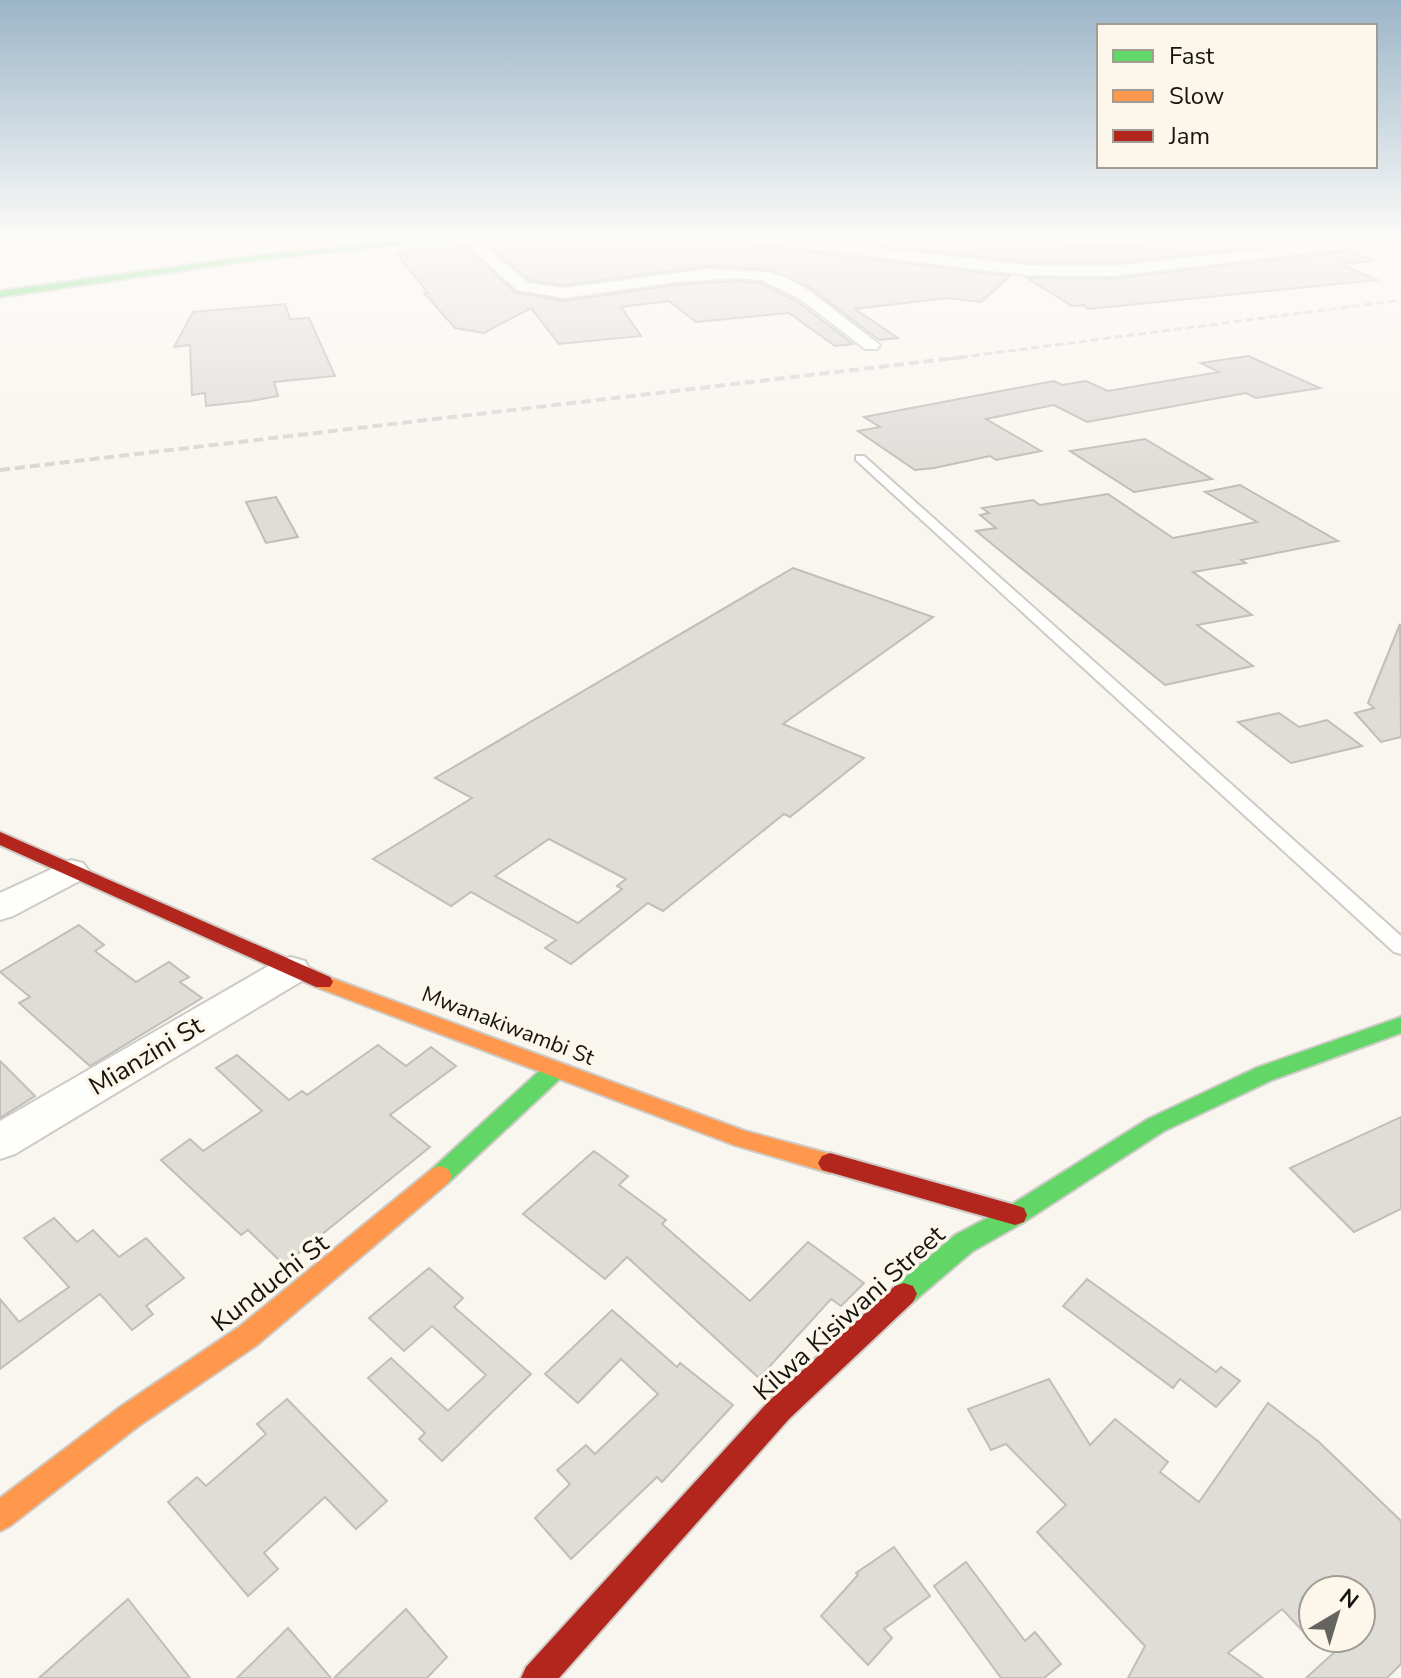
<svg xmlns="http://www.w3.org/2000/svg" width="1401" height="1678" viewBox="0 0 1401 1678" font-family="'Nunito Sans',sans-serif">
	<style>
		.building { fill: #dfddd8; stroke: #c1beba; stroke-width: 2; fill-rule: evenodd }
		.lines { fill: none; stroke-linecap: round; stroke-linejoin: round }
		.lane-casing { stroke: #cecbc6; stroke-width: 4 }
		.street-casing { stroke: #cecbc6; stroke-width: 4 }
		.fast-casing { stroke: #cecbc6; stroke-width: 4 }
		.slow-casing { stroke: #cecbc6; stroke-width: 4 }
		.jam-casing { stroke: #cecbc6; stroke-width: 4 }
		.lane { fill: #fefefd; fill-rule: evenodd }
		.street { fill: #fefefd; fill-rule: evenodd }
		.fast { fill: #63d668; fill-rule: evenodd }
		.slow { fill: #ff974d; fill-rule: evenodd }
		.jam { fill: #b3261e; fill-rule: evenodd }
		.rail-far1 { stroke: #d8d7d6; stroke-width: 3; stroke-dasharray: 8 4; stroke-linecap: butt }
		.rail { stroke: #d8d7d6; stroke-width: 4; stroke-dasharray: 10 5; stroke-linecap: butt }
		.labels { text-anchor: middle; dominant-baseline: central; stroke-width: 7; stroke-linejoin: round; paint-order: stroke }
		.street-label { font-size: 22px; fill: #171511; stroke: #fdf7eb }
		.near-street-label { font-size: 26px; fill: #171511; stroke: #fdf7eb }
	</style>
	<rect width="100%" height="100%" fill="#f9f6ef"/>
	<g class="building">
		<polygon points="524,237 736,237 746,244 1010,276 981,302 947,298 855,309 898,338 879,340 811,288 769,269 708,266 564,285 529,280 483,240"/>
		<polygon points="803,237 1033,237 1043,244 1103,248 1159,244 1169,237 1316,237 1323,240 1112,263 1026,262"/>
		<polygon points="465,246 515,292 564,301 676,285 737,281 760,283 797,301 853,344 835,346 789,313 696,322 669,301 621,307 641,336 559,344 531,308 484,333 455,328 424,293 428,293 396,253"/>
		<polygon points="1350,251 1375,261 1340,264 1377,280 1088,309 1084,305 1072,306 1027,278 1112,279"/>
		<polygon points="285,304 290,319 309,318 335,376 274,382 278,396 251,401 206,406 205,393 192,395 190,345 174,347 193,312"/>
		<polygon points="1248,356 1320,388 1256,398 1246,393 1087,422 1054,405 986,419 1041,451 996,460 990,456 934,468 915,470 858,431 880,427 864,417 1054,381 1062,385 1086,381 1108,391 1219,372 1201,363"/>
		<polygon points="1145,439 1212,479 1134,492 1070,451"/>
		<polygon points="1240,485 1338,541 1241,560 1246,563 1193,572 1252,615 1197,625 1253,666 1165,685 976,531 996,528 980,515 989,513 982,508 1033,500 1040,505 1108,494 1173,538 1257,522 1205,492"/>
		<polygon points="276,497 298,537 266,543 246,502"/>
		<path d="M793 568 933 617 783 724 864 758 790 817 784 814 663 911 648 903 571 964 545 948 556 940 471 892 451 906 373 859 472 798 435 778ZM549 839 626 879 617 886 622 889 578 923 495 876Z"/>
		<polygon points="1400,624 1401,737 1381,742 1355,713 1374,708 1368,703"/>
		<polygon points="1279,713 1299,727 1327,720 1362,746 1291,763 1238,722"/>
		<polygon points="79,925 104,945 95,951 136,982 169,962 189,977 180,982 202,998 90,1066 19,1003 30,997 0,972"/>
		<polygon points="378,1045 406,1066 431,1047 456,1066 390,1115 430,1147 284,1265 248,1230 241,1235 161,1160 190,1139 203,1151 262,1111 216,1068 237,1055 289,1100 302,1091 307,1095"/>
		<polygon points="0,1061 35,1096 0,1118"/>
		<polygon points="1401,1117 1401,1209 1354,1232 1290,1168"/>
		<polygon points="594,1151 628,1176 619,1185 666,1220 662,1224 750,1301 808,1242 864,1283 841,1306 831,1299 759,1378 627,1257 605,1279 523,1214"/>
		<polygon points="54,1218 77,1242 93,1230 119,1257 146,1238 184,1278 146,1306 153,1314 132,1330 100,1294 0,1369 0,1299 19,1322 69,1287 24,1238"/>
		<polygon points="429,1268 463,1298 454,1307 531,1374 442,1461 419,1439 425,1433 368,1378 391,1358 448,1411 486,1375 432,1326 404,1351 369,1318"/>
		<polygon points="1087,1279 1216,1372 1221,1367 1240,1381 1216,1407 1180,1379 1173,1388 1063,1306"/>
		<polygon points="612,1310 677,1367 680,1363 733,1405 662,1482 657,1477 571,1559 535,1518 570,1484 557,1470 586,1445 595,1454 658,1394 621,1359 578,1403 545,1374"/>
		<polygon points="1049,1379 1090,1445 1115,1419 1168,1462 1160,1472 1199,1502 1268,1403 1319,1442 1401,1521 1401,1664 1387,1678 1306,1678 1350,1638 1361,1638 1361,1590 1313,1590 1313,1642 1282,1609 1228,1653 1263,1678 1128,1678 1145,1646 1037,1532 1066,1505 1006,1444 991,1450 968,1409"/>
		<polygon points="287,1399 387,1501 356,1529 325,1497 264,1553 278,1569 248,1596 168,1502 197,1477 206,1486 266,1434 257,1424"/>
		<polygon points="894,1547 930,1596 884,1629 892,1638 868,1665 821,1616 858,1575 856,1573"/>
		<polygon points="966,1562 1025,1641 1035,1632 1061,1664 1044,1678 1001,1678 934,1586"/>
		<polygon points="128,1599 190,1678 39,1678"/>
		<polygon points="406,1609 447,1657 427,1678 334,1678"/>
		<polygon points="288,1628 331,1678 237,1678"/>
	</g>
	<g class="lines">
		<g class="lane-casing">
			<polygon id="lane" points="856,456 864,456 1401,936 1401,954 1394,952 856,460"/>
		</g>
		<g class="street-casing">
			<g id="street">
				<polygon points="459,237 474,237 528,283 564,288 708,269 768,272 787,278 810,291 880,345 877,349 865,349 799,298 761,280 737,278 676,282 564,298 517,290"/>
				<polygon points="739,237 780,237 1026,265 1112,266 1375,237 1401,237 1401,242 1112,276 1026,275 746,241"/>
				<polygon points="1036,237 1166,237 1159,241 1103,245 1043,241"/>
				<polygon points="71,860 83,863 89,871 83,879 13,916 0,920 0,893"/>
				<polygon points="291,957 305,961 310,970 305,979 15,1154 0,1159 0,1121 277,961"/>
			</g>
		</g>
		<g class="fast-casing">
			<g id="fast">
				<polygon points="447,237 470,237 255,260 0,297 0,291 255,256"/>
				<polygon points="1401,1017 1401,1033 1272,1080 1164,1131 1024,1222 973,1251 913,1302 904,1305 895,1302 891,1294 895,1286 955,1235 1006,1208 1148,1119 1256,1068"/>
				<polygon points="555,1062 563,1064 566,1070 563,1076 448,1183 440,1186 432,1183 428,1176 432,1169 547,1064"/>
			</g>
		</g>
		<g class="slow-casing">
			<g id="slow">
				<polygon points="323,975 745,1131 838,1156 842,1163 838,1170 830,1173 734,1145 316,987 313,982 316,977"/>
				<polygon points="440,1166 448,1169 452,1176 448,1183 257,1345 140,1425 10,1526 0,1531 0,1498 120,1407 239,1327 432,1169"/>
			</g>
		</g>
		<g class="jam-casing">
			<g id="jam">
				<polygon points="0,832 330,977 333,982 330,987 316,987 0,845"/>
				<polygon points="830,1153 1015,1205 1024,1208 1027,1215 1024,1222 1015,1225 822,1170 818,1163 822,1156"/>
				<polygon points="904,1283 913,1286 917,1294 913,1302 789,1419 559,1678 521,1678 526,1667 769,1401 895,1286"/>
			</g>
		</g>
		<use href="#lane" class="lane"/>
		<use href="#street" class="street"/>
		<use href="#fast" class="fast"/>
		<use href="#slow" class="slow"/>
		<use href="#jam" class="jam"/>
		<polyline class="rail-far1" points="948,359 1401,300"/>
		<polyline class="rail" points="0,470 964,357"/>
	</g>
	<linearGradient id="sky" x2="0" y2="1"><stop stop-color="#9bb5c8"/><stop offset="0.5" stop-color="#fcfbf8"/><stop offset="1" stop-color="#fcfbf8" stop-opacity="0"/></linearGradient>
	<rect width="1401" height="472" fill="url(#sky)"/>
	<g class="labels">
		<g class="street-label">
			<text transform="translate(508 1026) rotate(21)">Mwanakiwambi St</text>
		</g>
		<g class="near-street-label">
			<text transform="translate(146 1056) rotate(-31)">Mianzini St</text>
			<text transform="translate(270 1283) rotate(-38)">Kunduchi St</text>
			<text transform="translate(849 1313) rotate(-42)">Kilwa Kisiwani Street</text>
		</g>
	</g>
	<rect x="1097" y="24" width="280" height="144" fill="#fdf7eb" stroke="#a19d94" stroke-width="2"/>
	<rect x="1113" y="50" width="40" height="12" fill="#63d668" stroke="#a19d94" stroke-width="2"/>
	<text x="1169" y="64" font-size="24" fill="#171511">Fast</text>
	<rect x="1113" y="90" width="40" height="12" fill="#ff974d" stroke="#a19d94" stroke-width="2"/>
	<text x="1169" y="104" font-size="24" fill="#171511">Slow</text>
	<rect x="1113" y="130" width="40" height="12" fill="#b3261e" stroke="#a19d94" stroke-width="2"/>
	<text x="1169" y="144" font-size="24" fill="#171511">Jam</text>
	<g transform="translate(1337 1614) rotate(38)"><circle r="38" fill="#fdf7eb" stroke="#a19d94" stroke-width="2"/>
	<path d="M0-6L14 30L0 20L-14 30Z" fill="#66645f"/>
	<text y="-12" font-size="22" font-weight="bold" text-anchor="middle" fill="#171511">N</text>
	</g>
</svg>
